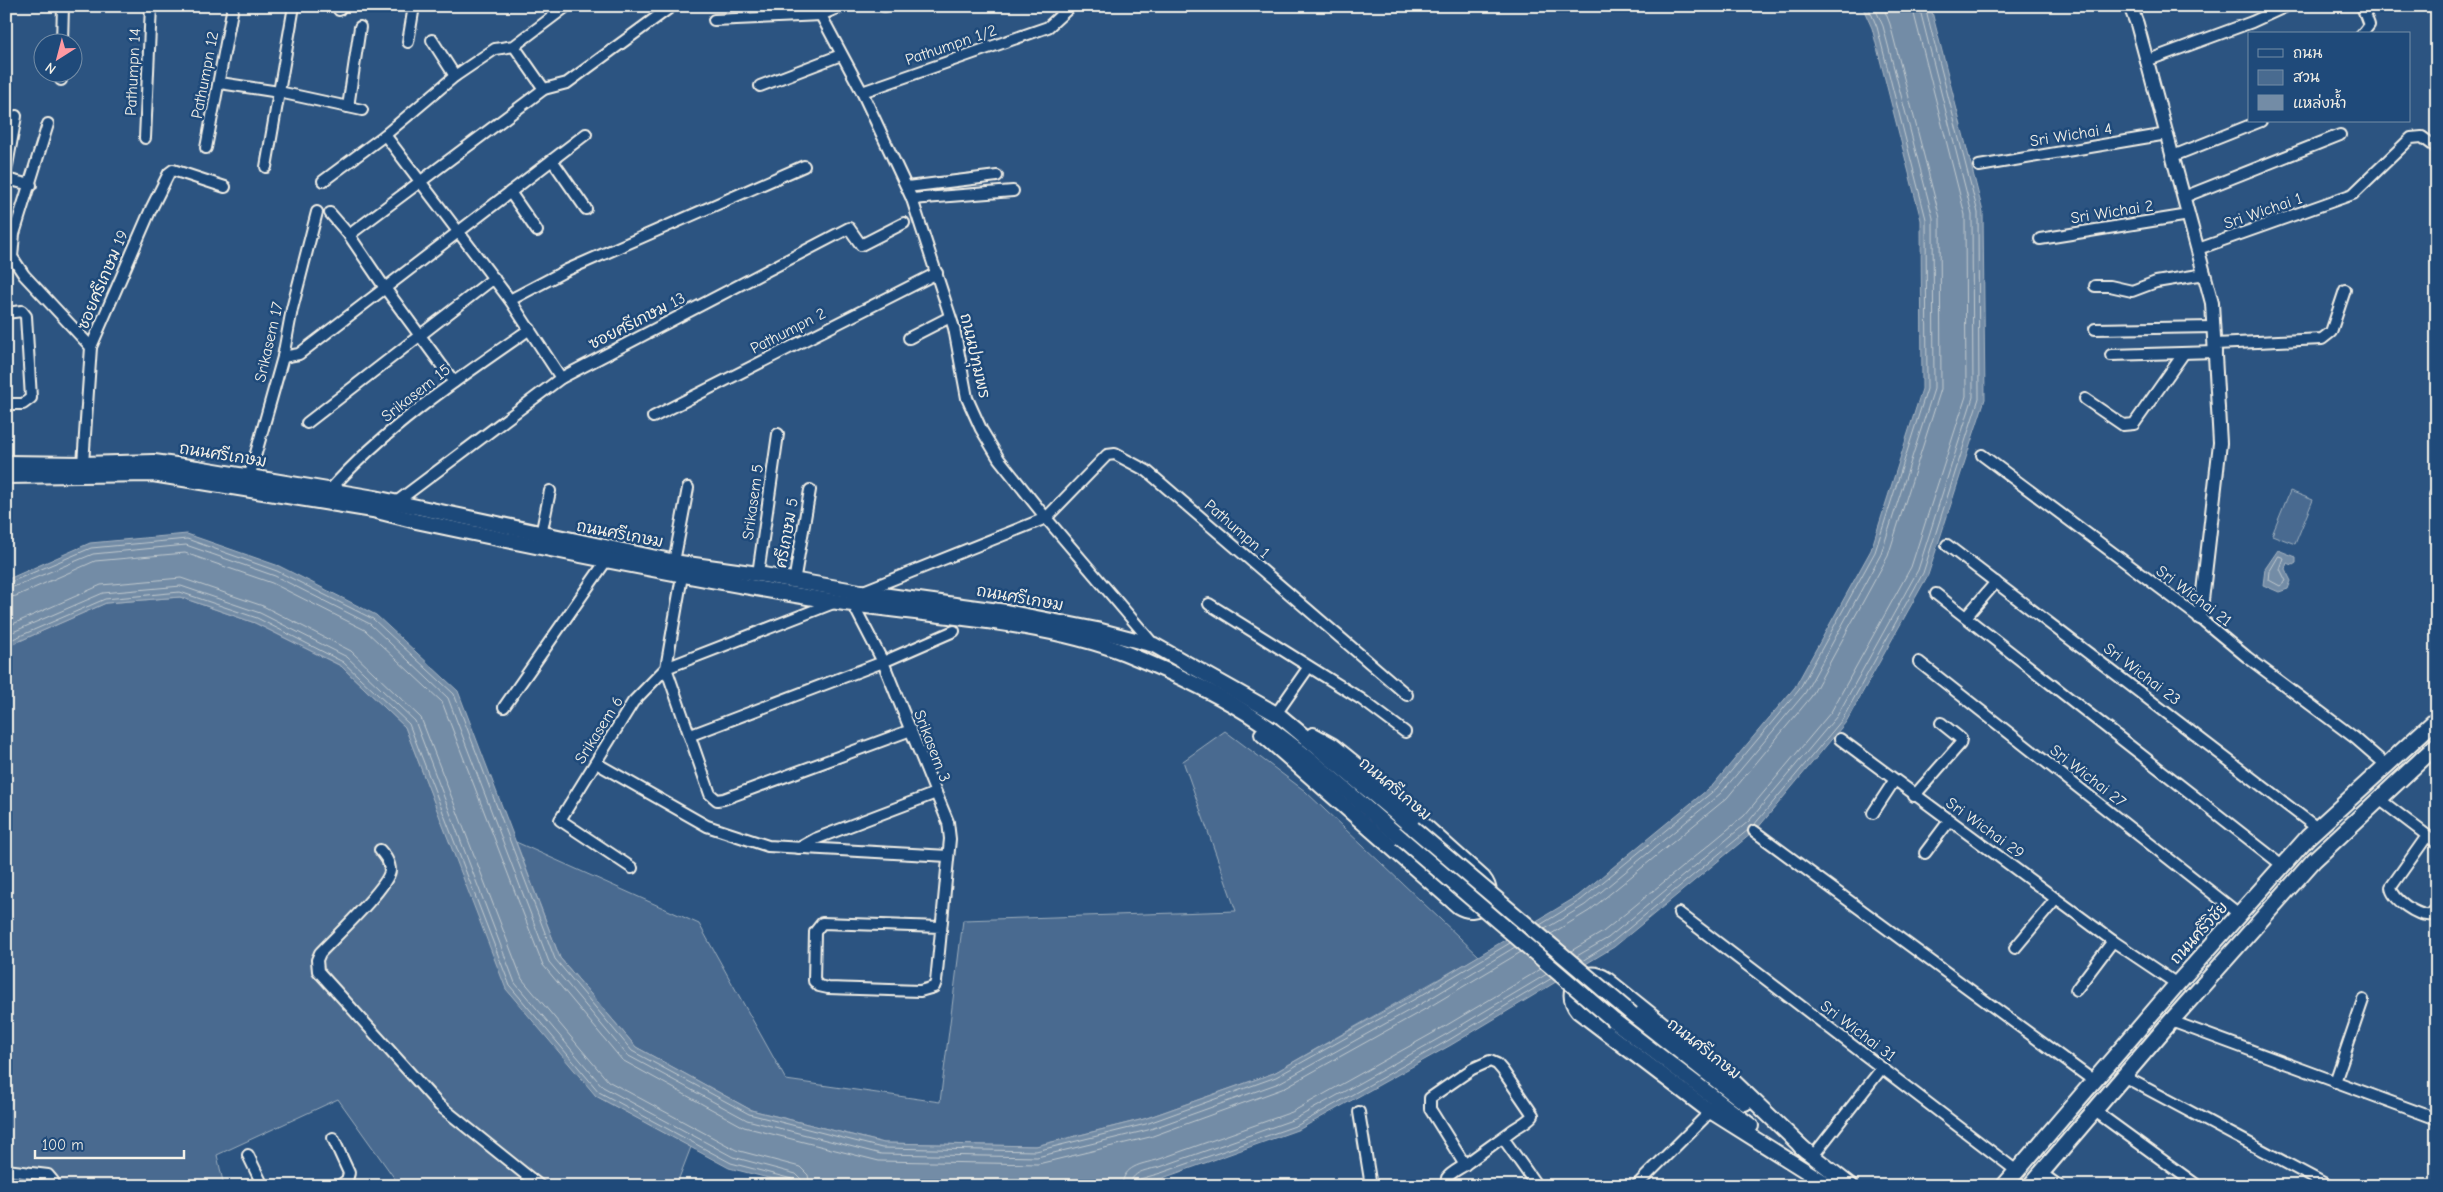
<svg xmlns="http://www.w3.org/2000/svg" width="2443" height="1192" viewBox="0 0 2443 1192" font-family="'Comic Neue','Playpen Sans Thai',sans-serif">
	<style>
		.green { fill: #496b90; stroke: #9eaebc }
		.water { fill: #738ca6; stroke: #a7b4c0 }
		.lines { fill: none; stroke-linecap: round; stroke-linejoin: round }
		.shore { stroke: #c0c9ce; stroke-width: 1 }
		.minor-casing { stroke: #f4f1e8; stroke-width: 14 }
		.tertiary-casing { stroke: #f4f1e8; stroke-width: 16 }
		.secondary-casing { stroke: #f4f1e8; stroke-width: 18 }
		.primary-casing { stroke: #f4f1e8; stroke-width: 19 }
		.minor { stroke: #1f4a7a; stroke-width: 10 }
		.tertiary { stroke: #1f4a7a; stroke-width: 12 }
		.secondary { stroke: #1f4a7a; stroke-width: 14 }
		.primary { stroke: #1f4a7a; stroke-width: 15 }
		.secondary-bridge-casing { stroke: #f4f1e8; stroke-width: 18; stroke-linecap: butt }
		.secondary-bridge { stroke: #1f4a7a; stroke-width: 14 }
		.labels { text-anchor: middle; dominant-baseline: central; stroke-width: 5; stroke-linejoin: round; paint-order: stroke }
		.street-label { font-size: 16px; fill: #f4f1e8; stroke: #1f4a7a }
	</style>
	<rect width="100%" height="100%" fill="#2c5481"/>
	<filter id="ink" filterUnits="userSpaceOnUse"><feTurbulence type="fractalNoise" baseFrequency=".02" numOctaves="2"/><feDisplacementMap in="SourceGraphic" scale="10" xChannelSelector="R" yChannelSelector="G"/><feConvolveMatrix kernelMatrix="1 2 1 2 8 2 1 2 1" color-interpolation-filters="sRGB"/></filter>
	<g filter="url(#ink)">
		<g class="green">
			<polygon points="2290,491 2313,500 2295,544 2272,535"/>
			<polygon points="180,597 255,623 341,666 405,727 458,863 596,1096 691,1147 676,1186 400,1186 338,1099 217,1155 224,1186 6,1186 6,647 106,603"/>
			<polygon points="1225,731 1305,791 1479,956 1274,1073 1144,1119 1036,1146 884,1143 751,1110 636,1047 560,958 516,842 699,924 786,1080 940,1102 963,920 1236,911 1183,761"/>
		</g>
		<g class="water">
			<polygon points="1862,6 1930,6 1931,8 1983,212 1985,399 1928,575 1846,722 1757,829 1614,947 1451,1045 1300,1129 1163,1178 1132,1186 800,1186 729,1168 596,1096 506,989 405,727 341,666 255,623 180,597 106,603 6,647 6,580 90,543 187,534 279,566 376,615 458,691 560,958 636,1047 751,1110 884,1143 1036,1146 1144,1119 1274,1073 1420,991 1578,896 1713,785 1795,687 1871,550 1922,389 1921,220 1872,28"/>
			<polygon points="2278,550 2296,557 2296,563 2293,565 2287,563 2285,569 2291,581 2288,589 2279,592 2263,585 2265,569"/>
		</g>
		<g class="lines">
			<g class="shore">
				<polygon points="2279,556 2284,558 2280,569 2286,581 2280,586 2269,580 2270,571"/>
				<polyline points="6,584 91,548 187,539 277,571 373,619 454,694 555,959 632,1051 749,1114 882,1148 1036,1151 1146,1124 1276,1077 1422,995 1510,943"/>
				<polyline points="6,590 93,554 186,545 275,576 370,624 448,698 549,962 627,1055 747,1120 881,1154 1037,1157 1148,1130 1279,1083 1426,1001 1515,947"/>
				<polyline points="6,598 16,596 95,561 185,553 272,583 365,630 442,702 543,965 622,1060 744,1127 879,1161 1038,1164 1150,1137 1282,1089 1429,1007 1521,952"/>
				<polyline points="6,627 101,585 181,578 263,606 351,651 421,718 522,979 608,1081 736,1150 800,1167 808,1175 810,1186"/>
				<polyline points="6,635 103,593 181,586 260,613 347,657 415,721 515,983 603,1087 733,1157 796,1174 801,1179 803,1186"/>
				<polyline points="6,642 105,599 180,592 257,618 343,662 409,724 510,986 599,1092 731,1163 792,1179 796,1186"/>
				<polyline points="1754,825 1842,720 1923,573 1979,398 1978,213 1925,6"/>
				<polyline points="1540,925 1581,900 1717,788 1799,690 1875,552 1927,389 1926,219 1877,27 1868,6"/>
				<polyline points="1545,929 1585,905 1721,793 1805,693 1881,554 1934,389 1933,218 1883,26 1874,6"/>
				<polyline points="1551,934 1589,911 1727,798 1811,697 1888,556 1941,389 1940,218 1890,24 1883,6"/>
				<polyline points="1571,951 1603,932 1744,816 1831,712 1911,567 1966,396 1965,215 1912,6"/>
				<polyline points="1577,956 1608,938 1749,821 1837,716 1918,570 1973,397 1972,214 1919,6"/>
				<polyline points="1582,961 1611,943 1748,830"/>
				<path d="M1122 1186C1123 1166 1141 1164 1157 1160L1292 1112 1442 1028 1541 969"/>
				<path d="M1130 1186C1131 1171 1147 1170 1160 1167L1295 1119 1445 1035 1547 974"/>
				<polyline points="1136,1186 1140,1179 1161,1173 1298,1125 1449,1040 1552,978"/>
			</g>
			<g class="minor-casing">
				<g id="minor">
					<polyline points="816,6 862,92 912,199 954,328 967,398 981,429 999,459 1046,518 1154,645"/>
					<polyline points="884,6 885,6"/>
					<polyline points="339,10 340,6"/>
					<polyline points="714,20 821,15 842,6"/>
					<polyline points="2362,34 2369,25 2362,6"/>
					<polyline points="432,40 455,76"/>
					<polyline points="62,42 63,6"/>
					<polyline points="408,42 414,6"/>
					<polyline points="514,46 544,89"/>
					<polyline points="2146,61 2252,22 2287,6"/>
					<polyline points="61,72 61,80"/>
					<polyline points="220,83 279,92 362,110"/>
					<polyline points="760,86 841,55"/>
					<polyline points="862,92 1048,27 1071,6"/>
					<polyline points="348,107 360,27"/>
					<polyline points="48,124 14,234 12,257 24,275 91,347"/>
					<polyline points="385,135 510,300 561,378"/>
					<polyline points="145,138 151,6"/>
					<polyline points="206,148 233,6"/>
					<polyline points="2173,156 2261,121"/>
					<polyline points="552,160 586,209"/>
					<polyline points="1979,166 2167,134"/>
					<polyline points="266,167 294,6"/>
					<polyline points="6,171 16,116"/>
					<polyline points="6,179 31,185"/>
					<polyline points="323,181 385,135 455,76 495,49 514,46 567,6"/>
					<polyline points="907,187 997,176"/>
					<polyline points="510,192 537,231"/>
					<polyline points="2184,197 2340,135"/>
					<polyline points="912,199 1013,191"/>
					<polyline points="330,213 349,235 385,288 454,382"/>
					<polyline points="349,235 544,89 567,83 672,6"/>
					<polyline points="2040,239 2189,215"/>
					<polyline points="2198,249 2353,194 2411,138 2422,137 2437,148"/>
					<polyline points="2095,286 2110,286 2132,291 2156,282 2205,274"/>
					<polyline points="510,300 567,270 804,166"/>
					<polyline points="6,313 22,311 26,316 31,398 23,404 6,404"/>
					<polyline points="2095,329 2214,327"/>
					<polyline points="909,338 950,317"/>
					<polyline points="2215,344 2322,339 2331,332 2345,290"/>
					<polyline points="2111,355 2216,352"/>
					<polyline points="283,357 299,354 586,134"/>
					<polyline points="2085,399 2123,425 2134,424 2184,353"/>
					<polyline points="653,417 937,273"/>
					<polyline points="307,423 494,278"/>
					<polyline points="1982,455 2200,618 2247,657 2355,738 2385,764"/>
					<polyline points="83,464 91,347 151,209 169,173 173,170 225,187"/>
					<polyline points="249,478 283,357 292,309 317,212"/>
					<path d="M329 491C386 427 459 378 530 329"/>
					<polyline points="2435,495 2437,495"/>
					<polyline points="395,503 561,378 849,228 861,245 904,223"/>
					<polyline points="541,535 550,491"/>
					<polyline points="1947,545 2317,828"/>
					<polyline points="674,562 688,488"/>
					<polyline points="758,574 778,434"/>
					<polyline points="794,582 810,490"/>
					<polyline points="861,592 1046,518 1107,455 1115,454 1147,471 1407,695"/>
					<polyline points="1936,594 2282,865"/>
					<polyline points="836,602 666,668 710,794 717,800 724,799 911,730"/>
					<polyline points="1209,604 1361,699 1405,732"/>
					<polyline points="1966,617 1996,582"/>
					<polyline points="1919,662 2239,914"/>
					<polyline points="504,707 606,561"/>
					<polyline points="1276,714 1308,668"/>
					<polyline points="691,735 883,662 954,631"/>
					<polyline points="1840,739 2113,941 2177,984"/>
					<polyline points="596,763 707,826 768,846 948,856"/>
					<polyline points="936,793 948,822 950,839 936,982 934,987 920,991 828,988 819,986 814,981 815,932 822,923 941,927"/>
					<polyline points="1914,796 1960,744 1961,739 1941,723"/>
					<polyline points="2379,799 2437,843"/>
					<polyline points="1873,813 1894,781"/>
					<polyline points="1754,831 2094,1081"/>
					<path d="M2427 836 2391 887C2392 899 2418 917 2430 915L2437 908"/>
					<polyline points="799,848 815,839 936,793 883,662 853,604"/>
					<path d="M380 850C385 856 390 862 390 871 388 887 334 938 320 953L317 960 318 971 439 1105 540 1186"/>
					<polyline points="1925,853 1949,821"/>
					<polyline points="632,868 560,820 633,702 666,668 682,576"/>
					<polyline points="1679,913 2018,1172"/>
					<polyline points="2015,948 2056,899"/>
					<polyline points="2076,990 2113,941"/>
					<polyline points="2171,1021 2437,1119"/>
					<polyline points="2125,1077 2329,1186"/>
					<polyline points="2335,1082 2363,1000"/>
					<polyline points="2095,1111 2198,1186"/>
					<polyline points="1359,1112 1371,1186"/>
					<polyline points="333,1138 349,1173 347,1180 339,1186"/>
					<polyline points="1503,1138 1537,1186"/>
					<polyline points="248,1155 263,1186"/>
					<polyline points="1813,1156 1882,1068"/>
					<polyline points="6,1170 48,1175 53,1181 54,1186"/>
					<polyline points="2041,1173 2059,1186"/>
					<path d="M1446 1186C1446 1183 1446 1181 1447 1178 1451 1172 1461 1168 1466 1164 1482 1152 1498 1141 1514 1129 1521 1125 1528 1121 1533 1115L1503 1071 1497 1064 1490 1061 1472 1069 1430 1098V1109L1465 1165"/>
					<polyline points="1636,1186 1711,1111"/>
				</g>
			</g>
			<g class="tertiary-casing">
				<polyline id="tertiary" points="2130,6 2137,24 2212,303 2220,443 2200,618"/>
			</g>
			<g class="secondary-casing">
				<g id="secondary">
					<polyline points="6,463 83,464 154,462 197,468 375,498 680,563 758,574 860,592 1006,612 1097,630 1154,645 1280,716 1413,828"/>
					<path d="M6 476 153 474 373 510 416 521C557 551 697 579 838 602 929 616 1040 620 1125 653 1172 672 1220 694 1262 723 1311 757 1355 799 1401 838"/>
					<path d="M1262 734 1458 906C1479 919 1499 897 1483 878L1359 767 1333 746 1313 735"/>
					<polyline points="1632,1014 1745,1103"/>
					<polyline points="1613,1020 1751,1126"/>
					<polyline points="1800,1146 1851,1186"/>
					<path d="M1806 1151 1732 1080 1606 979C1583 964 1560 990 1578 1011L1704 1107 1825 1183"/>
				</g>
			</g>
			<g class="primary-casing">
				<g id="primary">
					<polyline points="2004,1186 2177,984 2308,837 2437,719"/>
					<polyline points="2030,1186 2171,1021 2314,860 2437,745"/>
				</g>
			</g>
			<use href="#minor" class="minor"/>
			<use href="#tertiary" class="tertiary"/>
			<use href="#secondary" class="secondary"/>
			<use href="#primary" class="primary"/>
			<g class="secondary-bridge-casing">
				<g id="secondary-bridge">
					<polyline points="1413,828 1632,1014"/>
					<polyline points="1401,838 1613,1020"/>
				</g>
			</g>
			<use href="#secondary-bridge" class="secondary-bridge"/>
		</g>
	</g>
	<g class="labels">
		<g class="street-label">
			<text transform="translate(951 45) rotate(-19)">Pathumpn 1/2</text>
			<text transform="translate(133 72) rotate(-87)">Pathumpn 14</text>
			<text transform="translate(205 75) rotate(-79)">Pathumpn 12</text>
			<text transform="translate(2071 135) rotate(-9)">Sri Wichai 4</text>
			<text transform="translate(2263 211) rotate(-19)">Sri Wichai 1</text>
			<text transform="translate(2112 212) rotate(-9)">Sri Wichai 2</text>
			<text transform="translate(103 280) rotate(-67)">ซอยศรีเกษม 19</text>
			<text transform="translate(637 321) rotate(-27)">ซอยศรีเกษม 13</text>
			<text transform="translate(788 331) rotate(-27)">Pathumpn 2</text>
			<text transform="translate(269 342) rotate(-77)">Srikasem 17</text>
			<text transform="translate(975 356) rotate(77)">ถนนปทุมพร</text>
			<text transform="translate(416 393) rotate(-38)">Srikasem 15</text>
			<text transform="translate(223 455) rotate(9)">ถนนศรีเกษม</text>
			<text transform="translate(753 502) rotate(-82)">Srikasem 5</text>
			<text transform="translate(1237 529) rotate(41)">Pathumpn 1</text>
			<text transform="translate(787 533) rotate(-80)">ศรีเกษม 5</text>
			<text transform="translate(620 534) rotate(11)">ถนนศรีเกษม</text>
			<text transform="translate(2194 596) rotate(37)">Sri Wichai 21</text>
			<text transform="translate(1020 598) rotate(10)">ถนนศรีเกษม</text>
			<text transform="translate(2142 674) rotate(37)">Sri Wichai 23</text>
			<text transform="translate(599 730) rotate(-58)">Srikasem 6</text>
			<text transform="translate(932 746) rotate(69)">Srikasem 3</text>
			<text transform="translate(2088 776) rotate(38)">Sri Wichai 27</text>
			<text transform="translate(1395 789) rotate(40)">ถนนศรีเกษม</text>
			<text transform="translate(1985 828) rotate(36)">Sri Wichai 29</text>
			<text transform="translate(2199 933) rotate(-48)">ถนนศรีวิชัย</text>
			<text transform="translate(1858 1031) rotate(37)">Sri Wichai 31</text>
			<text transform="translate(1704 1049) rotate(38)">ถนนศรีเกษม</text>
		</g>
	</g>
	<rect width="2443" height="1192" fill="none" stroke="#1f4a7a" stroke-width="25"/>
	<rect x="12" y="12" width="2418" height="1167" fill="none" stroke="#f4f1e8" stroke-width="2" filter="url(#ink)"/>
	<rect x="2248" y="32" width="162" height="90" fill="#1f4a7a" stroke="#748da6"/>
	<rect x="2258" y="49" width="25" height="8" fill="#1f4a7a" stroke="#748da6"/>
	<text x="2293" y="58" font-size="15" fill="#f4f1e8">ถนน</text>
	<rect x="2258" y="70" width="25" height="15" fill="#496b90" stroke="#748da6"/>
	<text x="2293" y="82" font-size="15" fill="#f4f1e8">สวน</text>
	<rect x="2258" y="95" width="25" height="15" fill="#738ca6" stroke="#748da6"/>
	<text x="2293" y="108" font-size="15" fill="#f4f1e8">แหล่งน้ำ</text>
	<g transform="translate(58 58) rotate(216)"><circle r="24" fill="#1f4a7a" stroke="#748da6"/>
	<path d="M0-4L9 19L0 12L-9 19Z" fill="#ff9aa2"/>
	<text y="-8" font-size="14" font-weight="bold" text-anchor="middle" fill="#f4f1e8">N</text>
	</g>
	<path d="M35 1150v8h149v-8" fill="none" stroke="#f4f1e8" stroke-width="2.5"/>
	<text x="42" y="1150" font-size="15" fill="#f4f1e8" stroke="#1f4a7a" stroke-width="4" paint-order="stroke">100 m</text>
</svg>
